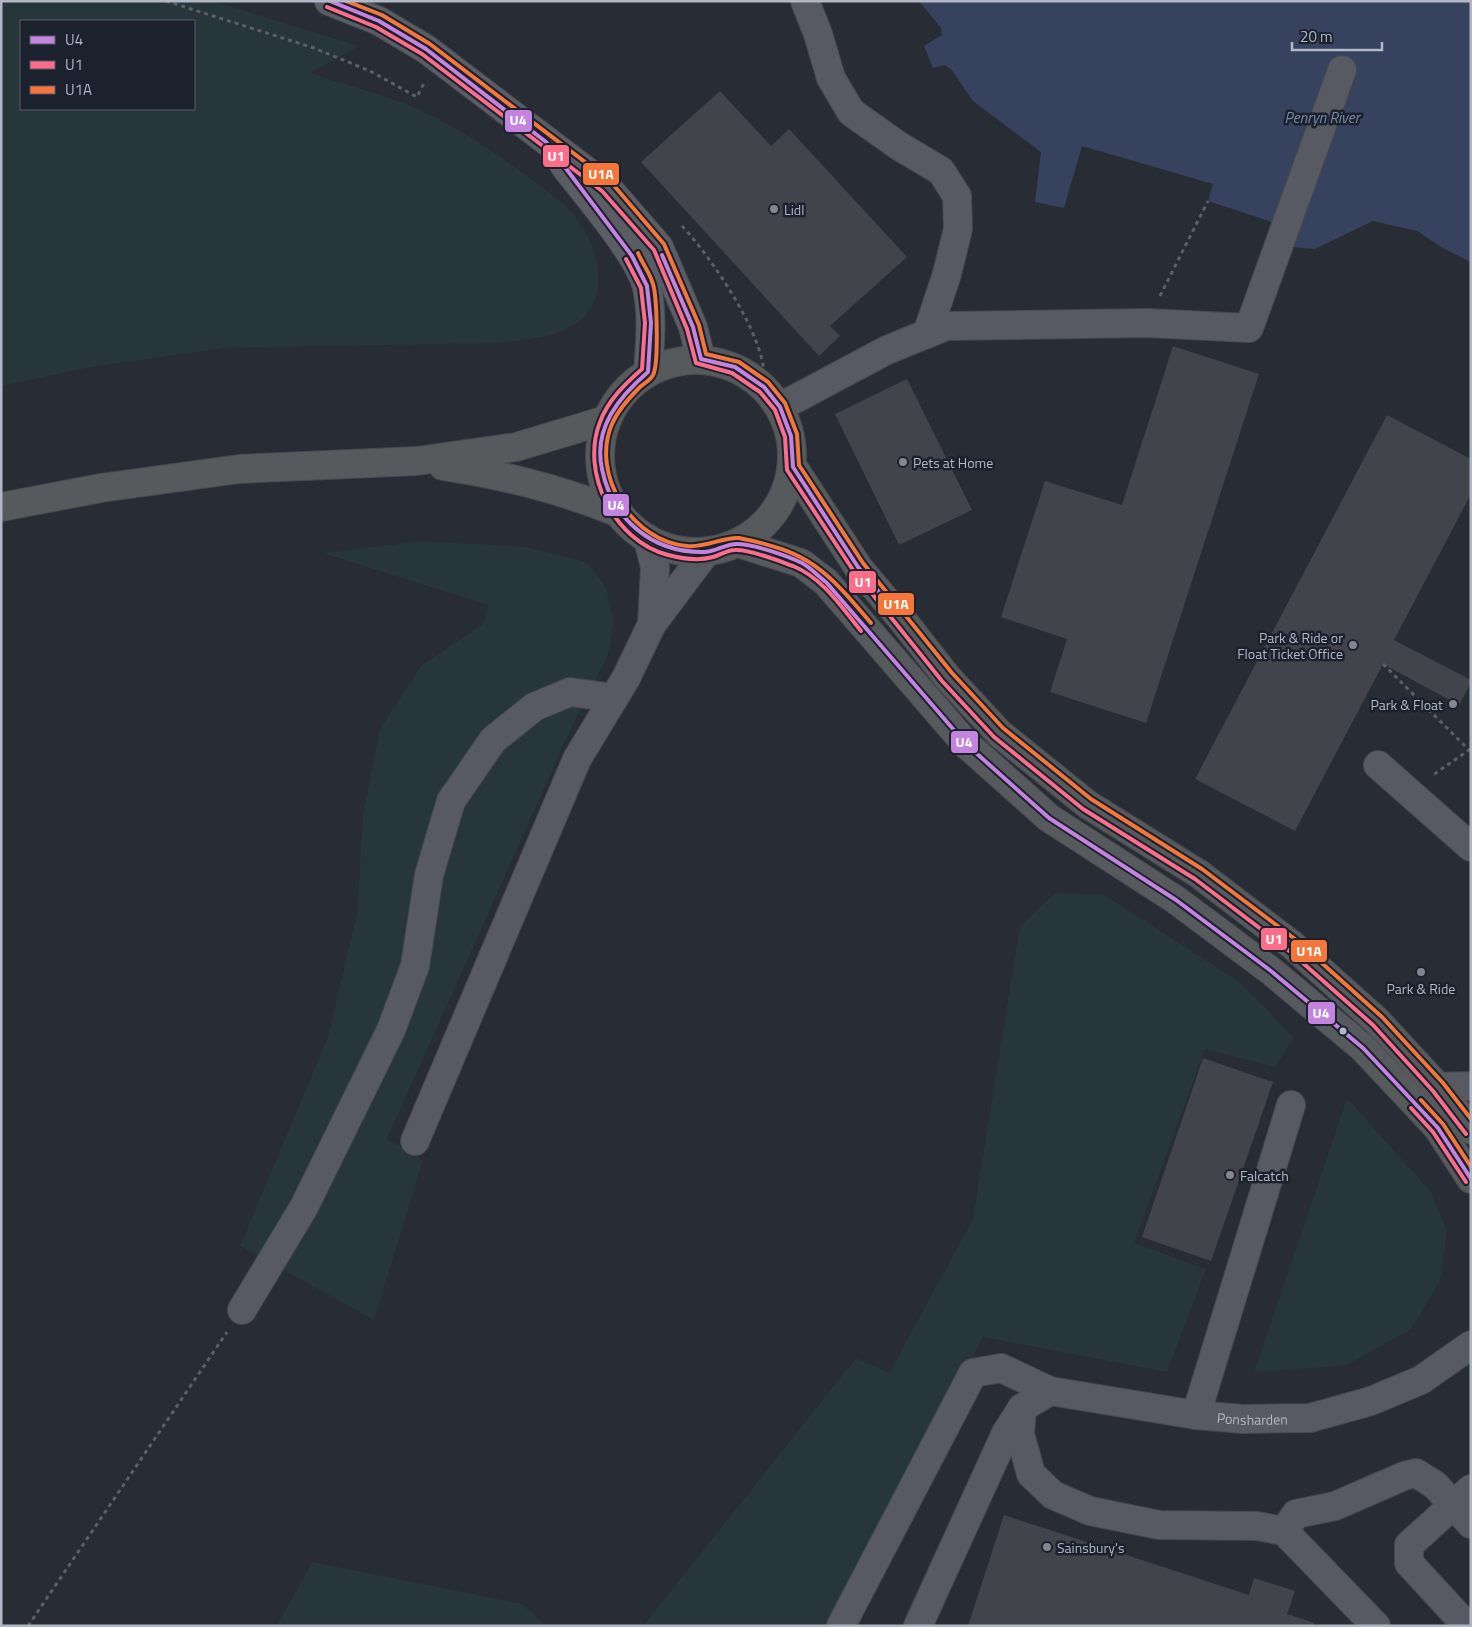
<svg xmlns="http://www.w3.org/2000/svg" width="1472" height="1627" viewBox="0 0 1472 1627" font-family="'Titillium Web',sans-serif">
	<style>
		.green { fill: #26363a; fill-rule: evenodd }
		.water { fill: #37435e }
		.building { fill: #41444b }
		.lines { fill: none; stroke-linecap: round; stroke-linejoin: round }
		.minor-casing { stroke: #46484f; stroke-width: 30 }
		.major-casing { stroke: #454951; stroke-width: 30 }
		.highway-casing { stroke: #45484f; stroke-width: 30 }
		.path { stroke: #5b5f66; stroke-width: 3; stroke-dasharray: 4 4; stroke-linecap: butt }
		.minor { stroke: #575a62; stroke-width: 28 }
		.major { stroke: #5a5d64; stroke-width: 28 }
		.highway { stroke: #575a5c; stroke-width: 28 }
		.bus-1-casing { stroke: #1c212e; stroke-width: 8 }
		.bus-2-casing { stroke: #1c212e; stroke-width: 8 }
		.bus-3-casing { stroke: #1c212e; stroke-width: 8 }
		.bus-1 { stroke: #c483df; stroke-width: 4 }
		.bus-2 { stroke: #fb6d88; stroke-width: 4 }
		.bus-3 { stroke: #f5763a; stroke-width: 4 }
		.poi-dot { fill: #818692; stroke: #1c212e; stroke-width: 2 }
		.bus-dot { fill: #b1b7c5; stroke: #1c212e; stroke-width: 2 }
		.labels { text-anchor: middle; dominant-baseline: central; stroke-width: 5; stroke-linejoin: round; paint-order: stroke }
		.poi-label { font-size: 14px; fill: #b1b7c5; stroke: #1c212e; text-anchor: start }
		.street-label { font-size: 14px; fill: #b1b7c5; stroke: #1c212e }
		.water-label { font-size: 15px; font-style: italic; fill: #7b8aac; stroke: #1c212e }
		.line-badge { stroke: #1c212e; stroke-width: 2 }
		.badge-label { font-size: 14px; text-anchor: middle; font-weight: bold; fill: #fff }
	</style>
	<rect width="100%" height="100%" fill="#282c34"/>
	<g class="green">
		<path d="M1 1H213L359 46 310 73C346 85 384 94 418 109 460 128 497 154 534 181 547 191 563 202 574 215 589 235 601 260 598 285 593 336 539 338 498 343L224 348 91 367 1 386ZM21 21H194V109H21Z"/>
		<polygon points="423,541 526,547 587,562 606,587 614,621 608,656 572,726 387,1139 423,1160 374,1320 240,1246 328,1037 357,914 363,815 380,729 421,666 483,624 488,605 323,553"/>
		<polygon points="1055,893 1103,894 1241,983 1294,1038 1275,1067 1205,1049 1134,1243 1206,1269 1167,1372 983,1337 830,1626 643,1626 856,1358 889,1373 973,1219 1020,926"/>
		<polygon points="1347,1098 1431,1192 1447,1231 1440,1281 1411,1329 1347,1365 1254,1373"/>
		<polygon points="312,1562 522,1604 546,1626 277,1626"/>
	</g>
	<polygon class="water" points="919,1 1471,1 1471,262 1441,247 1417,231 1373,221 1315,249 1293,247 1284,226 1208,201 1213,184 1082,146 1064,208 1035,202 1041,152 973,101 951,69 944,65 933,68 924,46 942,35 941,28"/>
	<g class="building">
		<polygon points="720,91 771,146 789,129 907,257 830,326 840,336 819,356 641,162"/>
		<polygon points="1173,346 1259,374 1146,723 1050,692 1067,639 1001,617 1045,481 1122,505"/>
		<polygon points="907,379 972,510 899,545 835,414"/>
		<polygon points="1387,415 1471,459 1471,494 1394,640 1471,680 1471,683 1459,705 1383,664 1295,831 1195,779"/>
		<polygon points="1203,1058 1273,1082 1211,1261 1142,1237"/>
		<polygon points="1004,1515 1249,1595 1254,1578 1295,1591 1287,1614 1314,1623 1313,1626 968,1626"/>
	</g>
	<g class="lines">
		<g class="minor-casing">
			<g id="minor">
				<polyline points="805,1 818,34 831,78 851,112 899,146 941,171 957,196 958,229 947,274 927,334"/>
				<polyline points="780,407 887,350 946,326 1147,323 1249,328 1342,70"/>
				<polyline points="648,539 655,567 652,624"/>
				<polyline points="1378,765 1471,847"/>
				<polyline points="1438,1087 1471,1086"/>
				<polyline points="415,1141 577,759 626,678 652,624 706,552"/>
				<polyline points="242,1310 304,1207 391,1030 415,966 429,875 451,801 493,740 534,707 570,692 614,698"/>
				<polyline points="1022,1408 1020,1434 1031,1474 1053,1495 1090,1511 1159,1525 1257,1526 1284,1531 1376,1626"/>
				<polyline points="1196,1415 1291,1105"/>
				<polyline points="1284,1531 1296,1514 1335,1506 1404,1476 1416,1473 1435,1485 1471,1524"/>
				<polyline points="841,1626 973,1373 1001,1368 1050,1391"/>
				<path id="s1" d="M918 1626 1006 1433 1022 1408 1050 1391 1196 1415 1243 1419 1310 1418 1371 1401 1421 1380 1471 1345"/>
				<polyline points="1467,1626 1409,1563 1409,1545 1471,1489"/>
			</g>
		</g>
		<g class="major-casing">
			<g id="major">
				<polyline points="329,1 379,21 426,49 606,186 659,247 693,327 701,359"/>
				<path d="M564 165C585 193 641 257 647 288 653 316 650 344 648 372"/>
			</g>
		</g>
		<g class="highway-casing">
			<g id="highway">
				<circle cx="696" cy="456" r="96"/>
				<path d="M443 466C506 476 557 488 617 512"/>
				<polyline points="793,467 858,567 904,622 947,677 999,733 1087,804 1199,874 1291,944 1377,1021 1438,1087 1471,1130"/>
				<polyline points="1,507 101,488 239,469 417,461 516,447 606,420"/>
				<polyline points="738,543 801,563 826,582 966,744 1049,818 1176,900 1271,971 1363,1048 1438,1128 1471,1179"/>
			</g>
		</g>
		<g class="path">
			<polyline points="166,1 314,48 370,71 417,97 424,83"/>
			<path d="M682 226C711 257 769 340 764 383"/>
			<polyline points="1160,296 1208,201"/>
			<polyline points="1383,664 1469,750 1433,775"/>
			<polyline points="28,1626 227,1332"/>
		</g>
		<use href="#minor" class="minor"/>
		<use href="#major" class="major"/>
		<use href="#highway" class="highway"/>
		<g class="bus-1-casing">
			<g id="bus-1">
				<path d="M330 1 379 21 426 49 546 142 632 256 647 286 651 323 648 372C619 397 593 428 602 469 612 519 652 553 704 552 715 552 725 544 737 544 753 544 788 556 802 563 811 568 818 576 826 582L966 744 1049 818 1176 900 1271 971 1363 1048 1438 1128 1471 1179"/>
				<polyline points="662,255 693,327 701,359 735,367 764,387 780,407 791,436 793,467 858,567 889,604"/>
			</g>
		</g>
		<g class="bus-2-casing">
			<g id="bus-2">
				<polyline points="327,7 376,27 422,54 602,191 654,250 687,329 696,363 732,373 760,392 775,410 785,437 787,470 853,570 942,681 994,737 1083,809 1195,879 1287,949 1373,1025 1433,1091 1466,1134"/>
				<path d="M626 259 641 288 645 323 642 369C625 384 608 400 600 422 580 473 614 541 668 555 683 559 699 561 713 557 720 555 727 550 735 550 750 549 779 561 793 566 823 578 842 608 861 631"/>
				<polyline points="1411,1108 1433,1132 1466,1182"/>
			</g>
		</g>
		<g class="bus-3-casing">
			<g id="bus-3">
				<polyline points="346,1 382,15 430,44 610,181 664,244 699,325 706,354 739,362 768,382 785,403 797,434 799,465 863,563 952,673 1003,728 1091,799 1202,869 1295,939 1382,1017 1443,1083 1471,1119"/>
				<path d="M638 253C642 263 650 273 653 284 657 297 659 364 653 375 651 380 643 384 639 388 628 399 618 410 612 424 590 475 633 542 687 546 706 548 722 537 739 538 810 552 826 570 871 623"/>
				<polyline points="1421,1100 1443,1124 1471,1167"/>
			</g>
		</g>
		<use href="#bus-1" class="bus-1"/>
		<use href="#bus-2" class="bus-2"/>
		<use href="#bus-3" class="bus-3"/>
	</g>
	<g class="poi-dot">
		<circle cx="774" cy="209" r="5"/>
		<circle cx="903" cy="462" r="5"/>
		<circle cx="1353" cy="645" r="5"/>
		<circle cx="1453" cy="704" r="5"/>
		<circle cx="1421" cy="972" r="5"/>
		<circle cx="1230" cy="1175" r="5"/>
		<circle cx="1047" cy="1547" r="5"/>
	</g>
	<circle class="bus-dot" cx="1343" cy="1031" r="4.5"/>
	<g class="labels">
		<g class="poi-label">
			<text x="784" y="209">Lidl</text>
			<text x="913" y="462">Pets at Home</text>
			<text x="1343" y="637" text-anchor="end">Park &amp; Ride or<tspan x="1343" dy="16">Float Ticket Office</tspan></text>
			<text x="1443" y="704" text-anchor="end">Park &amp; Float</text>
			<text x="1421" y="988" text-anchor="middle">Park &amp; Ride</text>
			<text x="1240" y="1175">Falcatch</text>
			<text x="1057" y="1547">Sainsbury's</text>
		</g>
		<g class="street-label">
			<text stroke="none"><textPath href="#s1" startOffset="479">Ponsharden</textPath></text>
		</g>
		<g class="water-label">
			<text x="1322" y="117">Penryn River</text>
		</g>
	</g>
	<g class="line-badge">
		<rect x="504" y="109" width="29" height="24" rx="5" fill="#c483df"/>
		<rect x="542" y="144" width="28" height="24" rx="5" fill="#fb6d88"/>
		<rect x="582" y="162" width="38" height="24" rx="5" fill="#f5763a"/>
		<rect x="602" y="493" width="28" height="24" rx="5" fill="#c483df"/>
		<rect x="848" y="570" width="29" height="24" rx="5" fill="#fb6d88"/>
		<rect x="877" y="592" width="38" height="24" rx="5" fill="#f5763a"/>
		<rect x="950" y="730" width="29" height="24" rx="5" fill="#c483df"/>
		<rect x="1260" y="927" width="28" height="24" rx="5" fill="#fb6d88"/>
		<rect x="1290" y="939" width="38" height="24" rx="5" fill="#f5763a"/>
		<rect x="1307" y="1001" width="29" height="24" rx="5" fill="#c483df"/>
	</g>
	<g class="badge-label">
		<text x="518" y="125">U4</text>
		<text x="556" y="161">U1</text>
		<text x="601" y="179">U1A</text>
		<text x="616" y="510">U4</text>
		<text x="863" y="587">U1</text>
		<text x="896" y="609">U1A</text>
		<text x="964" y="747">U4</text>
		<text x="1274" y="944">U1</text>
		<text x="1309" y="956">U1A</text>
		<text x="1321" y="1018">U4</text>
	</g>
	<rect width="1472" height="1627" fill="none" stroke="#b1b7c5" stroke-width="5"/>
	<rect x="20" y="20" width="175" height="90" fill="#1c212e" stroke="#585d6a"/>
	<rect x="30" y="36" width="25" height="8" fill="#c483df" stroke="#585d6a"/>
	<text x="65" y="45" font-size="15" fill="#b1b7c5">U4</text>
	<rect x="30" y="61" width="25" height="8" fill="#fb6d88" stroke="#585d6a"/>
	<text x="65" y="70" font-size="15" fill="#b1b7c5">U1</text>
	<rect x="30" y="86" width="25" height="8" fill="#f5763a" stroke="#585d6a"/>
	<text x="65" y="95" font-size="15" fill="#b1b7c5">U1A</text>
	<path d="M1292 42v8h90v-8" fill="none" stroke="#b1b7c5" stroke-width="2.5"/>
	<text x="1300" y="42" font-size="15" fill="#b1b7c5" stroke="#1c212e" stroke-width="4" paint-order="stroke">20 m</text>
</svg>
